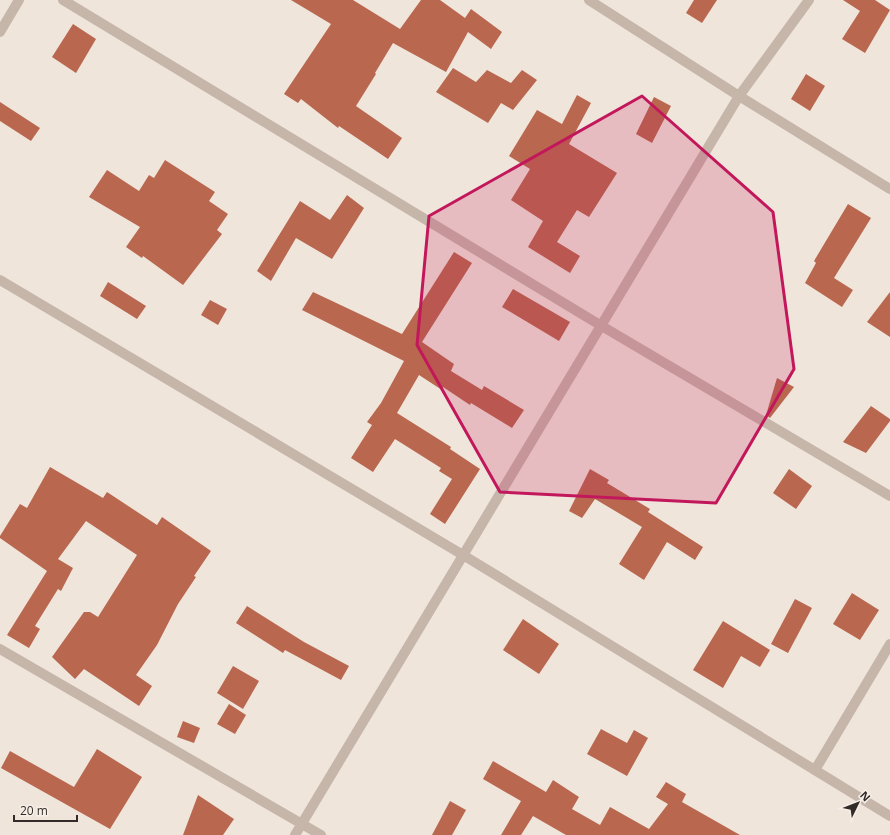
<svg xmlns="http://www.w3.org/2000/svg" width="890" height="835" viewBox="0 0 890 835" font-family="'Open Sans',sans-serif">
	<style>
		.building { fill: #b9674f }
		.lines { fill: none; stroke-linecap: round; stroke-linejoin: round }
		.minor { stroke: #c6b5a9; stroke-width: 10 }
		.marked { fill: #c2185b; fill-opacity: 0.2; stroke: #c2185b; stroke-width: 3; stroke-linejoin: round }
	</style>
	<rect width="100%" height="100%" fill="#efe5db"/>
	<g class="building">
		<polygon points="291,0 353,0 400,29 421,0 440,0 465,18 471,9 502,32 491,49 468,32 446,72 393,43 375,73 376,74 356,106 402,138 388,159 339,126 338,128 301,99 298,103 284,94 331,24"/>
		<polygon points="694,0 717,0 702,23 686,13"/>
		<polygon points="843,0 875,0 890,10 865,53 842,39 860,11"/>
		<polygon points="73,24 96,39 76,73 52,57"/>
		<polygon points="453,68 476,82 487,70 511,83 522,70 537,80 513,110 501,103 488,123 436,92"/>
		<polygon points="806,74 825,86 810,111 791,99"/>
		<polygon points="577,95 591,103 569,144 617,173 589,217 577,210 557,242 580,256 570,273 528,247 543,221 511,200 530,169 509,156 537,110 562,124"/>
		<polygon points="654,97 671,106 652,143 636,134"/>
		<polygon points="0,102 40,128 31,141 0,121"/>
		<polygon points="165,160 215,192 209,201 228,214 217,230 222,234 183,285 143,256 142,258 126,247 140,227 89,197 107,170 139,191 149,175 154,178"/>
		<polygon points="347,195 364,208 332,259 296,238 271,281 257,271 300,201 330,220"/>
		<polygon points="848,204 871,218 834,278 853,290 842,307 805,283 816,263 814,261"/>
		<polygon points="454,252 472,263 422,342 454,364 451,371 482,390 484,386 524,410 512,428 471,403 470,405 443,387 442,390 419,375 397,413 451,447 450,449 480,469 445,524 430,514 452,479 439,471 441,468 395,439 373,472 351,458 372,425 367,422 381,403 404,361 302,310 313,292 402,334"/>
		<polygon points="108,282 146,306 137,319 100,296"/>
		<polygon points="513,289 570,322 559,341 502,307"/>
		<polygon points="890,292 890,337 867,322"/>
		<polygon points="210,300 227,309 218,325 201,315"/>
		<polygon points="777,378 794,387 770,418 766,415"/>
		<polygon points="871,406 890,419 890,421 866,453 843,442"/>
		<polygon points="50,467 103,498 107,492 157,525 162,517 211,551 194,576 196,577 178,604 157,645 136,675 152,686 139,706 84,669 75,679 52,657 84,612 90,612 98,617 137,555 86,521 58,559 73,568 61,591 58,589 35,626 40,629 29,648 7,635 47,571 0,538 0,536 20,504 27,508"/>
		<polygon points="590,469 609,480 607,483 650,509 648,512 703,547 695,560 667,542 644,580 619,564 642,527 595,499 582,518 569,511"/>
		<polygon points="789,469 812,486 796,509 773,493"/>
		<polygon points="852,593 879,610 860,640 833,624"/>
		<polygon points="795,599 812,608 788,653 771,644"/>
		<polygon points="247,606 304,642 349,666 341,680 285,650 283,653 236,623"/>
		<polygon points="523,619 559,644 539,674 503,650"/>
		<polygon points="723,621 770,650 760,667 741,656 723,688 693,670"/>
		<polygon points="233,666 259,681 243,709 217,693"/>
		<polygon points="229,704 246,715 235,734 217,724"/>
		<polygon points="183,721 200,728 194,743 177,737"/>
		<polygon points="601,729 627,743 634,730 648,738 627,776 587,754"/>
		<polygon points="97,749 142,777 110,829 1,768 10,751 74,787"/>
		<polygon points="493,761 546,792 553,780 579,797 572,809 600,825 610,807 649,829 668,804 656,797 666,782 686,794 682,802 740,835 566,835 533,816 521,835 501,835 521,801 483,779"/>
		<polygon points="198,795 234,819 223,835 183,835"/>
		<polygon points="450,801 466,810 452,835 432,835"/>
	</g>
	<g class="lines">
		<g class="minor">
			<polyline points="63,0 600,325 890,496"/>
			<polyline points="589,0 739,96 890,189"/>
			<polyline points="0,32 19,0"/>
			<polyline points="0,280 463,555 890,816"/>
			<polyline points="0,649 321,835"/>
			<polyline points="815,770 890,644"/>
			<polyline points="295,835 739,96 809,0"/>
		</g>
	</g>
	<path class="marked" d="M642 96 773 212 794 369 716 503 500 492 417 345 429 216Z"/>
	<g transform="translate(858 803) rotate(47)" stroke="#f7efe7" stroke-width="3" paint-order="stroke">
	<path d="M0-3L7 15L0 10L-7 15Z" fill="#332b28"/>
	<text y="-6" font-size="11" font-weight="bold" text-anchor="middle" fill="#332b28">N</text>
	</g>
	<path d="M14 815v6h63v-6" fill="none" stroke="#332b28" stroke-width="2"/>
	<text x="20" y="815" font-size="12" fill="#332b28" stroke="#f7efe7" stroke-width="3" paint-order="stroke">20 m</text>
</svg>
